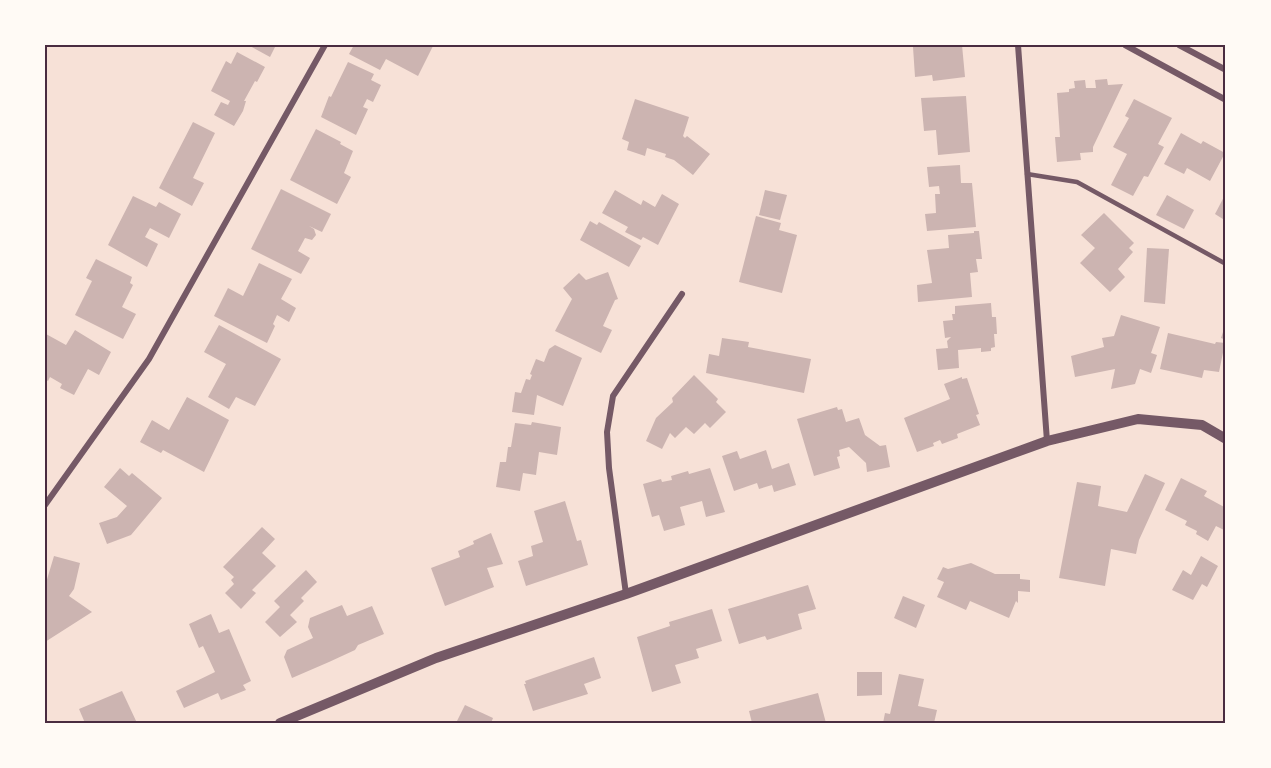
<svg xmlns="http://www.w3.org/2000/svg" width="1271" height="768" viewBox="0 0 1271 768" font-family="Rubik,sans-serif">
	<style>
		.building { fill: #ccb4b1 }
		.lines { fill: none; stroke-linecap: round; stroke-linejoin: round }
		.service { stroke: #755966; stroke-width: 4.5 }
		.minor { stroke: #755966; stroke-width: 6 }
		.tertiary { stroke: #755966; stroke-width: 10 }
		.neatline { fill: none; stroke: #4a2c40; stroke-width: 2 }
	</style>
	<rect width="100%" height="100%" fill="#f7e1d7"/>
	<g class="building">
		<polygon points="248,45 276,45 270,57"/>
		<polygon points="354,45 430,45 433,46 418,76 386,59 380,70 349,54"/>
		<polygon points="923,45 962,45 965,77 933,81 932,75 915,77 913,47"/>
		<polygon points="237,52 265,67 257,82 255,81 244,101 246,101 243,111 234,126 214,115 221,102 228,105 230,101 211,91 226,61 231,64"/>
		<polygon points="348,62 374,74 371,80 381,85 373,102 367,99 363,107 368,109 356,135 321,117 329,96 331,97"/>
		<polygon points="1107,79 1108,85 1123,84 1093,147 1093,152 1080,153 1081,160 1057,162 1055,137 1060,137 1057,93 1069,92 1069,89 1075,88 1074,81 1085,80 1086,88 1096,88 1095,80"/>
		<polygon points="966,96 970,152 938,155 936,130 924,131 921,98"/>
		<polygon points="635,99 689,117 683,136 685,138 687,136 710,154 693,175 674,160 665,157 666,154 647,148 645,156 627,150 629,142 622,139"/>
		<polygon points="1134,99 1172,118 1158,144 1164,147 1148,177 1144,176 1133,196 1111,185 1127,154 1113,147 1129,118 1125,116"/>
		<polygon points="193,122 215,133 193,178 204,183 192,206 159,188"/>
		<polygon points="316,129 341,142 340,144 353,151 344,173 351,177 337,204 290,180"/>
		<polygon points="1181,133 1201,144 1203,141 1225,153 1210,181 1187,168 1184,174 1164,164"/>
		<polygon points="960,165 961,183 972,183 976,227 927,231 925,214 936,213 935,194 940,194 939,186 929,187 927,167"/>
		<polygon points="281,189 331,214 322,232 309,226 314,229 316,235 312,240 305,238 298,251 310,258 301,274 251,249"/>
		<polygon points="615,190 641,205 643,200 655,207 662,194 679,204 658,245 643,237 641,240 625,232 628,227 602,213"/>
		<polygon points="765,190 787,195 780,220 759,215"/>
		<polygon points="1226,193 1226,221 1215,214"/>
		<polygon points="1167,195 1194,210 1184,229 1156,215"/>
		<polygon points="133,196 156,207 159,202 181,214 169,238 150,228 145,237 158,244 147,267 108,245"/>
		<polygon points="1104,213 1134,243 1129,248 1133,252 1118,269 1125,277 1110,292 1080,263 1095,248 1081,235"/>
		<polygon points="756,216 781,223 779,230 797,235 782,293 739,282"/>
		<polygon points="590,221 597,225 599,222 641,246 629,267 580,240"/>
		<polygon points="974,231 979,231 982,259 976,259 978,272 970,273 972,297 918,302 917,285 932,283 927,250 949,248 948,235 974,233"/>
		<polygon points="1147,248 1169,249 1165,304 1144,302"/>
		<polygon points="96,259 132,277 130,283 133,285 122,307 136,314 123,339 75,315 92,281 86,278"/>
		<polygon points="259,263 292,279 281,299 296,308 289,322 277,315 273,324 275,326 267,343 214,316 228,288 243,296"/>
		<polygon points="608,272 618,299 615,300 603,326 612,330 601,353 555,331 572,299 563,288 579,273 586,280"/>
		<polygon points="991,303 992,317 996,317 997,334 994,334 995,347 991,348 991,351 981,352 981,348 958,350 959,368 938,370 936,349 948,348 947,341 951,337 945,338 943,321 953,320 952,314 955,314 955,306"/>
		<polygon points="1121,315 1160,327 1151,353 1157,355 1151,373 1140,369 1135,384 1111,389 1115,369 1075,377 1071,356 1104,347 1102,338 1114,336"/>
		<polygon points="1226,323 1226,340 1221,338"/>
		<polygon points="219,325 281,359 255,406 236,397 229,409 208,397 226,364 204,352"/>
		<polygon points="75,330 111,352 99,375 88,369 74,395 60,388 62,384 50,377 48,381 45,379 45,336 46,334 66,345"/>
		<polygon points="1168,333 1215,344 1216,342 1225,343 1219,372 1204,370 1202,378 1160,369"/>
		<polygon points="722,338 749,342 748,347 811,359 804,393 706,373 709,354 719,356"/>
		<polygon points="555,345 582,358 563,406 537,395 534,415 512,412 515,392 521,393 526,379 530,380 532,375 530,374 536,359 544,362 549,349"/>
		<polygon points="694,375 718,399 716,402 726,412 710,428 705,423 694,434 686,427 675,438 670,433 662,449 646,441 656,418 673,402 672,398"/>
		<polygon points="962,377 962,379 967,378 979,414 976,415 980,425 957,434 958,438 942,444 940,440 933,443 934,446 917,452 904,418 950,399 944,384"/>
		<polygon points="187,397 229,420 204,472 163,450 161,453 140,442 152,420 169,430"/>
		<polygon points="837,407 838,410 842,409 846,422 859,418 865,435 880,446 886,445 890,467 867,472 866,463 849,447 839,450 840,456 837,457 840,468 814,476 797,419"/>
		<polygon points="532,422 561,427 557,455 539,452 536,475 523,473 520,491 496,487 500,462 506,462 508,447 511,447 515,423 531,425"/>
		<polygon points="766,450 772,469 789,463 796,485 774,492 772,485 759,489 757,483 734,491 722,456 737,451 740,459"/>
		<polygon points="120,468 129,476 132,473 162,498 131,535 107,544 99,523 117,517 127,506 104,487"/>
		<polygon points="710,468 725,512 706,517 702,501 680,507 685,525 664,531 659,515 652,517 643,484 661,479 662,482 672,480 671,476 688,471 689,474"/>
		<polygon points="1145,474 1165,483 1139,540 1136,554 1111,549 1105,586 1059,578 1077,482 1101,486 1098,506 1127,512"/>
		<polygon points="1181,478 1207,491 1204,496 1226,508 1226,531 1216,526 1208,541 1196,534 1197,531 1185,525 1187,521 1165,510"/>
		<polygon points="565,501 577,541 581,540 588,565 526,586 518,561 533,556 531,546 543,542 534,511"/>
		<polygon points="262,527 275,539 262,553 276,566 252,590 256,593 241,609 225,593 234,584 231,580 234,577 223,567"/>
		<polygon points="491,533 503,564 487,568 494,587 445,606 431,568 460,557 458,551 474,544 473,541"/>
		<polygon points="54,556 80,563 74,589 69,596 92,612 45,642 45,586"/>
		<polygon points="1201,556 1218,566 1207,587 1202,584 1193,600 1172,590 1183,570 1191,575"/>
		<polygon points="971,563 995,574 1020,574 1020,579 1030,580 1030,592 1018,591 1018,603 1016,601 1009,618 970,601 966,610 937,597 944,582 937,579 943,567 948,569"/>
		<polygon points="306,570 317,582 301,598 304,601 290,615 297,622 280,637 265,622 280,607 274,601"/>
		<polygon points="808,585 816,609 798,614 802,629 767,640 765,636 739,644 728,609"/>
		<polygon points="903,596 925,605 916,628 894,618"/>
		<polygon points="342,605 347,616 372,606 384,634 358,645 355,650 329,662 292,678 284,657 287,650 313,638 308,627 310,618"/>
		<polygon points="712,609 722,641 696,649 699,658 675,665 681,683 652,692 637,637 670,626 669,622"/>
		<polygon points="211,614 219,633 229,629 251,681 243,685 246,690 221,700 218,693 184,708 176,691 215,672 203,646 199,648 189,624"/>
		<polygon points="594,657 601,678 584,684 588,694 533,711 524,684 526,684 525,681"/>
		<polygon points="857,672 882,672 882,695 857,696"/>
		<polygon points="899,674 924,679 918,706 937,710 934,723 883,723 885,713 890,714"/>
		<polygon points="122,691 137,723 85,723 79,709"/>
		<polygon points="818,693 826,723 752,723 749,711"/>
		<polygon points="465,705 493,718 491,723 456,723"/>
	</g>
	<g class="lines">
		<polyline class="service" points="1027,174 1077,182 1226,264"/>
		<g class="minor">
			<polyline points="1018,45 1047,441"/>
			<polyline points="1125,45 1226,100"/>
			<polyline points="1179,45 1226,70"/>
			<polyline points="45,505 149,359 325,45"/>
			<polyline points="626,594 609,468 607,432 613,396 682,294"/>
		</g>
		<polyline class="tertiary" points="280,723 436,658 626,594 1047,441 1138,419 1202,425 1226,439"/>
	</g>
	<rect width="1271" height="768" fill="none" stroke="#fffaf5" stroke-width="93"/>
	<rect x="46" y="46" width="1178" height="676" class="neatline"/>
</svg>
